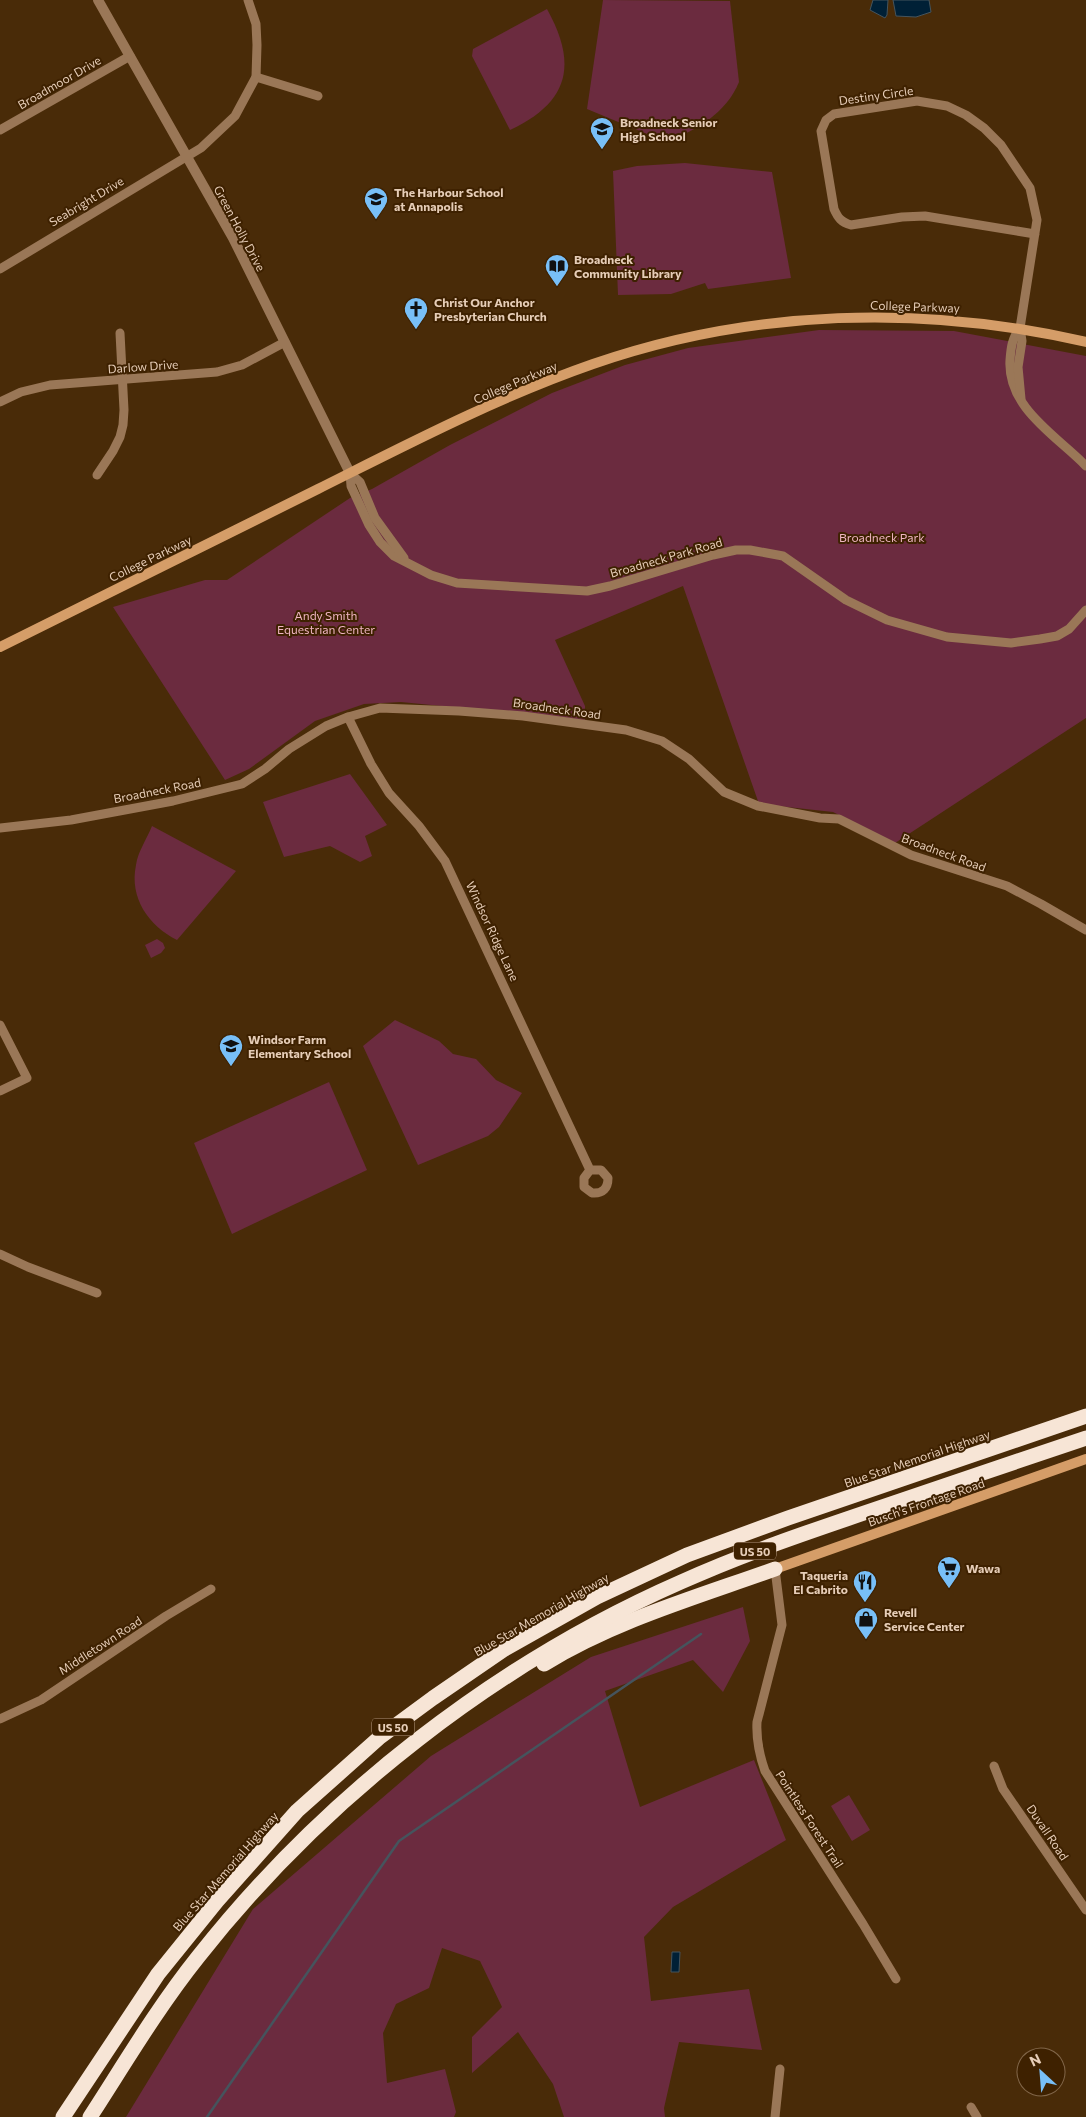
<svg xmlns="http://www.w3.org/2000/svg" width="1086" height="2117" viewBox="0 0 1086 2117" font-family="Commissioner,sans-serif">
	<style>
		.green { fill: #6b2b3f }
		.water { fill: #002036; stroke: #45545d }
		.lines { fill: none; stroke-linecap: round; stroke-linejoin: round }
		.stream { stroke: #45545d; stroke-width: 2.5 }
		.minor { stroke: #9a7757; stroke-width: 9 }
		.tertiary { stroke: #9a7757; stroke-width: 10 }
		.secondary { stroke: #d59d68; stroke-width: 10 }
		.motorway { stroke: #f7e5d6; stroke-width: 15 }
		.labels { text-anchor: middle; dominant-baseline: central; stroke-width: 4; stroke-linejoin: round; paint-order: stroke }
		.shield { fill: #3e2100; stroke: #b49980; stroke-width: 1 }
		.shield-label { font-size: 11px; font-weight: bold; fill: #e6cdb7 }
		.street-label { font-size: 12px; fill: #e6cdb7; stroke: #3e2100 }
		.poi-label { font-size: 12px; font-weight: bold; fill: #e6cdb7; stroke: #3e2100; text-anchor: start }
		.park-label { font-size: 12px; fill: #efb5c2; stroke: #3e2100 }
	</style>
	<rect width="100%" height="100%" fill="#492b08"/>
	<g class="green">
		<path d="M603 0 730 1 739 82C727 112 695 133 664 141L587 109Z"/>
		<path d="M547 9C578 65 569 102 510 130L472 56 473 49Z"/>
		<polygon points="685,163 772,172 791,278 708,289 705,283 671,294 618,295 613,171 637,166"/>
		<polygon points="819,330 954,331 1086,356 1086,718 895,843 833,812 759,804 683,586 555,640 585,706 585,720 401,702 364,704 315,721 249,769 225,780 113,607 205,580 227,580 350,498 372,489 450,445 552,393 625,365 688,348"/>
		<polygon points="350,774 387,825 365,836 372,856 360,862 330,846 284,857 263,802"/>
		<path d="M152 826 236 871 177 940C149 926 129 898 136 865 138 851 147 839 152 826Z"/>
		<polygon points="157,939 163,943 165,948 161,953 151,958 145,945"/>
		<polygon points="395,1020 439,1041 453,1054 476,1059 496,1080 522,1093 499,1127 488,1136 418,1165 363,1046"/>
		<polygon points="329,1082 367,1170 232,1234 194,1143"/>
		<polygon points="743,1607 750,1641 723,1692 693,1660 605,1691 640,1807 754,1760 786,1840 673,1907 644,1937 651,2001 749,1989 762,2050 679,2042 664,2108 665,2117 564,2117 553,2084 518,2032 472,2073 472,2037 502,2007 480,1961 442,1948 429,1988 396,2004 383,2033 387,2083 445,2069 456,2112 454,2117 126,2117 253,1909 431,1756 591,1657"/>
		<polygon points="849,1795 870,1830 852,1841 831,1806"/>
	</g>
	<g class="water">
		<polygon points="873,0 888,0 887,15 885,18 870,10"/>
		<polygon points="893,0 929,0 931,12 916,17 896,16"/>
		<polygon points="672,1952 680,1952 679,1972 671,1972"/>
	</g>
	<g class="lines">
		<polyline class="stream" points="207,2117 399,1841 701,1634"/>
		<g class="minor">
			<polyline points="256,77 318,96"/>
			<polyline points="0,130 130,56"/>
			<polyline points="0,269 201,148 235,116 256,77 257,45 256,24 248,0"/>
			<path d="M1020 328C1012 338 1011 347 1010 360 1007 408 1057 436 1086 466"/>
			<path d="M1021 399 1018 367 1022 341 1020 328 1037 220 1030 188 1001 145 984 128 966 115 947 106 917 101 834 114 826 120 821 131 834 209C838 218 841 222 851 225L902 217 925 216 1035 234"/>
			<polyline points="0,402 21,392 50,385 217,372 242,365 285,342"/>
			<polyline points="350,473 351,486 369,525 380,542 394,556 431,575 457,583 587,591 610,586 713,555 736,550 750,550 783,556 846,600 887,620 947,637 1011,643 1040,639 1057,636 1069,629 1086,610"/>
			<polyline points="350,473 360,482 375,518 404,558"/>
			<polyline points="97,475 113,451 120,437 123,425 124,410 120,333"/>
			<path d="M348 717 371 764 389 793 419 826 445 861 590 1170 584 1178V1187L592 1193C603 1194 608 1188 608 1178L601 1170H590"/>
			<polyline points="0,828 71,820 173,801 242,784 265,769 289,749 326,726 348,717 380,708 459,711 523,716 626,730 662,741 689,759 724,792 758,806 820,818 839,819 911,855 1007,886 1041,904 1086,930"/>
			<polyline points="0,1025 27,1078 0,1091"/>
			<polyline points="0,1254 28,1267 97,1293"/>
			<path d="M775 1569 782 1625 757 1722C756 1740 759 1754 765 1771L863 1924 896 1979"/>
			<polyline points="0,1719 41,1700 166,1616 211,1589"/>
			<polyline points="994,1766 1003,1789 1086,1910"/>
			<polyline points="971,2107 977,2117"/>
			<polyline points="775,2117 780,2069"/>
		</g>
		<polyline class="tertiary" points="98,0 233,238 350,473"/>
		<g class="secondary">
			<path d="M0 647C106 594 212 542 318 489 408 444 498 397 593 364 752 309 923 304 1086 342"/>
			<polyline points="775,1569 1086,1459"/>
		</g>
		<g class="motorway">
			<path d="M544 1664C614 1621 697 1597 775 1569"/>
			<polyline points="63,2117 158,1974 217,1901 297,1811 380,1737 433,1698 503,1650 597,1597 687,1555 788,1518 1086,1416"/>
			<path d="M90 2117C125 2063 158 2007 198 1957 323 1798 496 1663 681 1582 743 1554 808 1532 873 1510 944 1486 1015 1462 1086 1438"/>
		</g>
	</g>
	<defs>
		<g id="school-pin" transform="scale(1.25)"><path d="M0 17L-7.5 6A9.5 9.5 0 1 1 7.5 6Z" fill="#78bff7" stroke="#3e2100"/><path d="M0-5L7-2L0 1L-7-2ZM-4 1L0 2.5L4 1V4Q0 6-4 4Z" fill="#111"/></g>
		<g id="library-pin" transform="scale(1.25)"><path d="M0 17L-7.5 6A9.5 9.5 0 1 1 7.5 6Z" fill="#78bff7" stroke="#3e2100"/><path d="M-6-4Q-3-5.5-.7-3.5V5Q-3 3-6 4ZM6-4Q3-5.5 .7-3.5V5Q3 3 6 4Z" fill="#111"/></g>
		<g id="church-pin" transform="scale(1.25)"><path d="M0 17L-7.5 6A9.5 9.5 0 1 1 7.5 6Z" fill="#78bff7" stroke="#3e2100"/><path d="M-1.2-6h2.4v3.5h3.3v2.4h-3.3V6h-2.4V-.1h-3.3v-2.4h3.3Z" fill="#111"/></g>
		<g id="supermarket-pin" transform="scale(1.25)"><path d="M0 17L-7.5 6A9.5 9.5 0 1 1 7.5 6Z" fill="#78bff7" stroke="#3e2100"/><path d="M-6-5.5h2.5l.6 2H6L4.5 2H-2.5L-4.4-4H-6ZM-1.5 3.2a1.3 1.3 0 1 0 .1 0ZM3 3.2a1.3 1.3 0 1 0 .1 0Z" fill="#111"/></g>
		<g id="restaurant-pin" transform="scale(1.25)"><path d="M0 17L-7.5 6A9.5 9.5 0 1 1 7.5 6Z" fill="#78bff7" stroke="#3e2100"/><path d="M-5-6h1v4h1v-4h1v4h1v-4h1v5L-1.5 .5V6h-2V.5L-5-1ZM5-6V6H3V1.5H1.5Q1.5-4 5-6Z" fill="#111"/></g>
		<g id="shop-pin" transform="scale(1.25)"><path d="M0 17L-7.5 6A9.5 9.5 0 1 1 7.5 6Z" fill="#78bff7" stroke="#3e2100"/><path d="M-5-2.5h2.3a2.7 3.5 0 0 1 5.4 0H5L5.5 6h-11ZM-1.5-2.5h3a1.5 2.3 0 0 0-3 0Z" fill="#111"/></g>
	</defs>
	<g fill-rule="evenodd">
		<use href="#school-pin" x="602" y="129"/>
		<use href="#school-pin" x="376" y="199"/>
		<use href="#library-pin" x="557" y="266"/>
		<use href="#church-pin" x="416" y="309"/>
		<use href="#school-pin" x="231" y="1046"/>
		<use href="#supermarket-pin" x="949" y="1568"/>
		<use href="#restaurant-pin" x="865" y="1582"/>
		<use href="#shop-pin" x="866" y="1619"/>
	</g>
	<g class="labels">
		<g class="shield">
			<rect x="734" y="1542.5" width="42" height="17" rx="4"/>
			<rect x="372" y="1718.5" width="42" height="17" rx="4"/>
		</g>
		<g class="shield-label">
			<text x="755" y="1551">US 50</text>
			<text x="393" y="1727">US 50</text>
		</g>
		<g class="street-label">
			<text transform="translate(59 82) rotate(-30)">Broadmoor Drive</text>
			<text transform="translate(876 95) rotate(-8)">Destiny Circle</text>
			<text transform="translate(86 201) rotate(-31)">Seabright Drive</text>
			<text transform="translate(240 228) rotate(62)">Green Holly Drive</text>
			<text transform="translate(915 306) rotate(2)">College Parkway</text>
			<text transform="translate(143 366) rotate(-4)">Darlow Drive</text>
			<text transform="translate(515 382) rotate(-23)">College Parkway</text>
			<text transform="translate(666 557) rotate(-16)">Broadneck Park Road</text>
			<text transform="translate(150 558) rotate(-26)">College Parkway</text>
			<text transform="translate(557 708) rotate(8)">Broadneck Road</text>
			<text transform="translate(157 790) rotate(-11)">Broadneck Road</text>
			<text transform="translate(944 852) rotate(20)">Broadneck Road</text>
			<text transform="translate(493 931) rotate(65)">Windsor Ridge Lane</text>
			<text transform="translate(917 1458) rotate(-19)">Blue Star Memorial Highway</text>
			<text transform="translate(926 1502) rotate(-19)">Busch's Frontage Road</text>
			<text transform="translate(541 1614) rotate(-30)">Blue Star Memorial Highway</text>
			<text transform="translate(100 1645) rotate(-33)">Middletown Road</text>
			<text transform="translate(810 1819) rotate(57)">Pointless Forest Trail</text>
			<text transform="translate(1048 1832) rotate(56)">Duvall Road</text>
			<text transform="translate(225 1871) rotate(-49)">Blue Star Memorial Highway</text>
		</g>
		<g class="poi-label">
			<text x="620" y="122">Broadneck Senior<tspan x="620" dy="14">High School</tspan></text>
			<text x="394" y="192">The Harbour School<tspan x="394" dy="14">at Annapolis</tspan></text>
			<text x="574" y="259">Broadneck<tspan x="574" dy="14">Community Library</tspan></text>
			<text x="434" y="302">Christ Our Anchor<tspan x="434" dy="14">Presbyterian Church</tspan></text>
			<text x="248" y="1039">Windsor Farm<tspan x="248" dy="14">Elementary School</tspan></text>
			<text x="966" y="1568">Wawa</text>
			<text x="848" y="1575" text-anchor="end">Taqueria<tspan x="848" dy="14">El Cabrito</tspan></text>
			<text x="884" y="1612">Revell<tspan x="884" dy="14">Service Center</tspan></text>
		</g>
		<g class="park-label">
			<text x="882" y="537">Broadneck Park</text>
			<text x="326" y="615">Andy Smith<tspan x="326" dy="14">Equestrian Center</tspan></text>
		</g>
	</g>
	<g transform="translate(1041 2072) rotate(334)"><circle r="24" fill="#3e2100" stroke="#816649"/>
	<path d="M0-4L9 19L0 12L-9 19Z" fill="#78bff7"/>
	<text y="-8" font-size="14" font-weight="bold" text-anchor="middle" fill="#e6cdb7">N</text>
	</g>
</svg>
